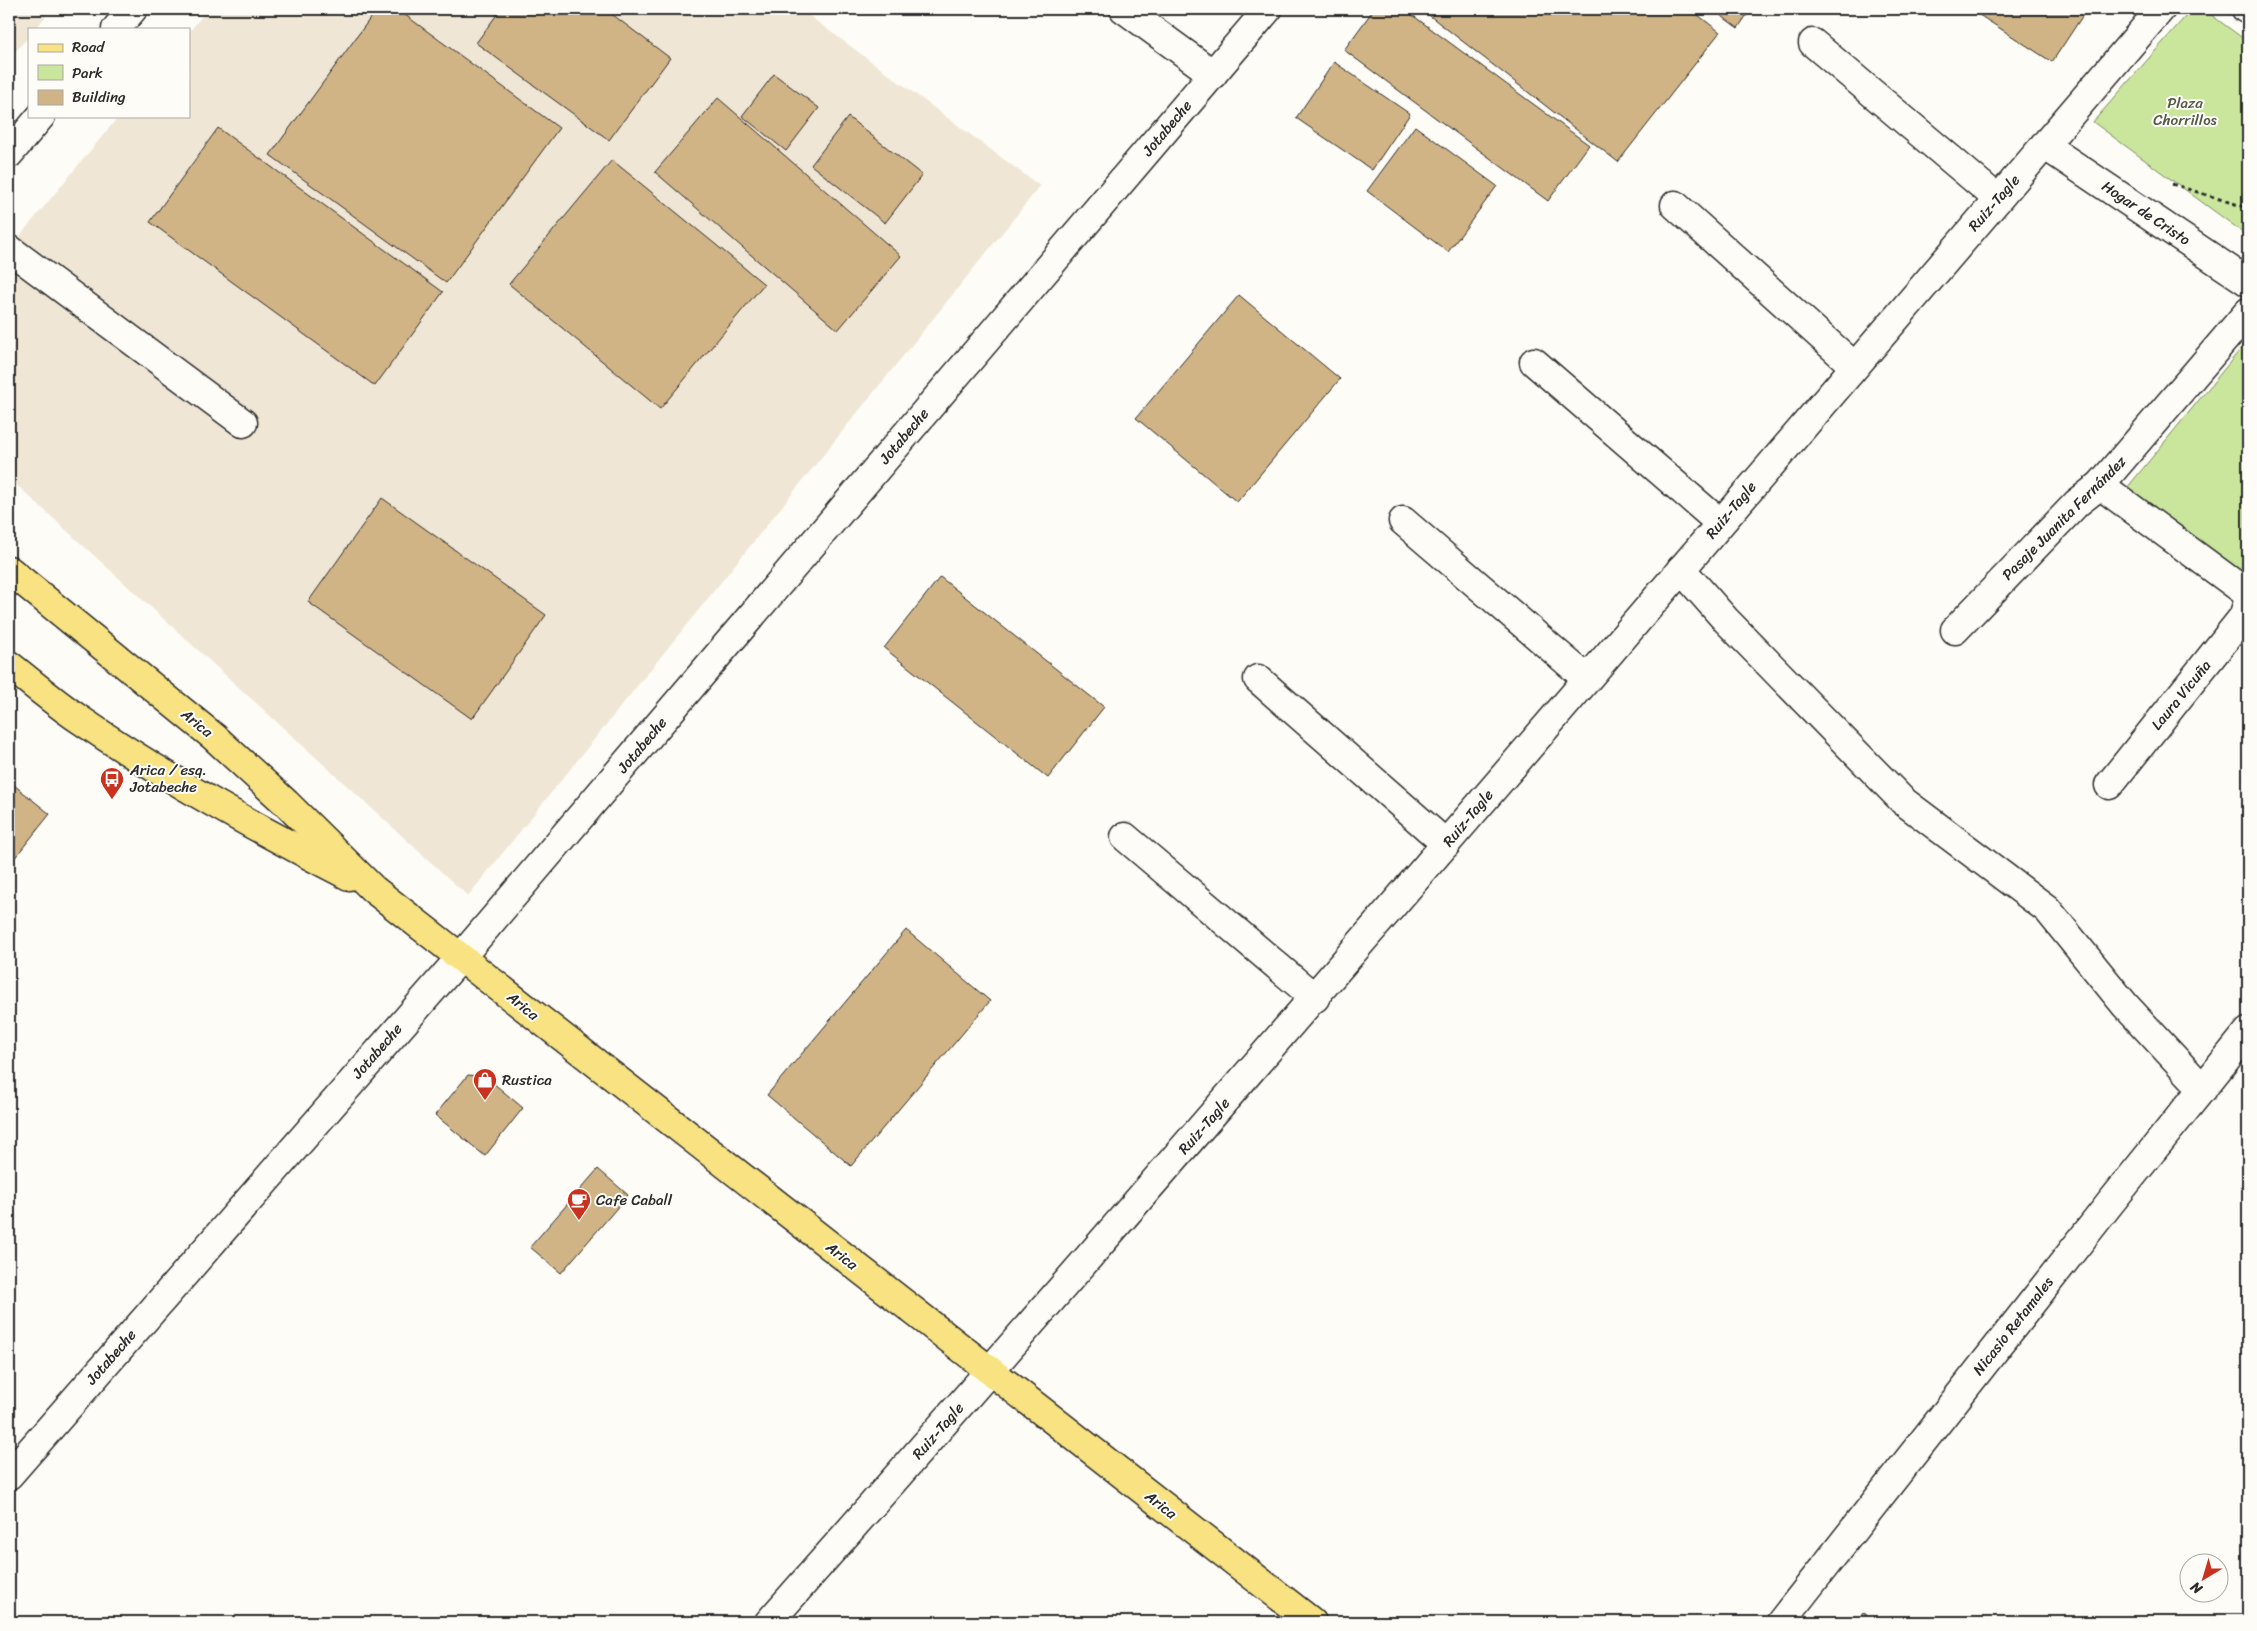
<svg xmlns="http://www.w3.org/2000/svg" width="2257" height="1631" viewBox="0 0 2257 1631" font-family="Sriracha,sans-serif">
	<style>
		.built { fill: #f0e6d5 }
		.green { fill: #cae69d; stroke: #7a8864 }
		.building { fill: #d1b486; stroke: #2b2b2b }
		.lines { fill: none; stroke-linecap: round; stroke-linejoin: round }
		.minor-casing { stroke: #2b2b2b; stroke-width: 31 }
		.major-casing { stroke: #2b2b2b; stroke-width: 31 }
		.path { stroke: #2b2b2b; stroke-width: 3; stroke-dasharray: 4 4; stroke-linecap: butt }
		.minor { stroke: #fdfcf7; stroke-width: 28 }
		.major { stroke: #f8e281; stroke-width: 28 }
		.labels { text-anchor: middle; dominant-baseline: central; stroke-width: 4; stroke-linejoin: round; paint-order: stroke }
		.park-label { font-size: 15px; fill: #535a48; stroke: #fdfcf7 }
		.street-label { font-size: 15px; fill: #2b2b2b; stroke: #fdfcf7 }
		.poi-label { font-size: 15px; fill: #2b2b2b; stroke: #fdfcf7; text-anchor: start }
	</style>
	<rect width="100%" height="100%" fill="#fdfcf7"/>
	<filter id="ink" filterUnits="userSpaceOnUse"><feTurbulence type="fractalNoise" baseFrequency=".02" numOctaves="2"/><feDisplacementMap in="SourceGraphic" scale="10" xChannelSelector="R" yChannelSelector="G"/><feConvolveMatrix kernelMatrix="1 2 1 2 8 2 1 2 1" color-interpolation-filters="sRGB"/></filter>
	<g filter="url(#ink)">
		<g class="built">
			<polygon points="9,9 52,9 35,29 29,29 29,36 9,59"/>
			<polygon points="208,9 800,9 1040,186 468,896 9,478 9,249 119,116 189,116 189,32"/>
		</g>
		<g class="green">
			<polygon points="2192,9 2203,9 2248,42 2248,236 2093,122"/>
			<polygon points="2248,340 2248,563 2241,573 2127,488"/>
		</g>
		<g class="building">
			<polygon points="377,9 397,9 559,128 446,283 270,155"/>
			<polygon points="501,9 605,9 670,58 609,140 476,43"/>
			<polygon points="1374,9 1404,9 1589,145 1548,201 1344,50"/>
			<polygon points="1421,9 1690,9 1720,32 1618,162"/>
			<polygon points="1712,9 1751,9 1738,28"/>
			<polygon points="1970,9 2087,9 2052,62"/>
			<polygon points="1334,62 1410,114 1372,170 1296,118"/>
			<polygon points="774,74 819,108 786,151 742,116"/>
			<polygon points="718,98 901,256 838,330 655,172"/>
			<polygon points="848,117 922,175 885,223 811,165"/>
			<polygon points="1415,126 1497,186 1448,252 1367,191"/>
			<polygon points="218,128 443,292 375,386 150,222"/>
			<polygon points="612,160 764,284 660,409 509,284"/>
			<polygon points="1239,295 1340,379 1237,502 1136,418"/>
			<polygon points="382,498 546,615 472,719 308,602"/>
			<polygon points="940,577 1104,707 1048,778 884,648"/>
			<polygon points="9,781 50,814 9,865"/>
			<polygon points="906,930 990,1001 851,1166 767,1095"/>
			<polygon points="468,1075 486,1077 523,1108 485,1156 435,1115"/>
			<polygon points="598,1169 628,1195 561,1273 530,1247"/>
			<polygon points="1863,1613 1875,1622 1856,1622"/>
		</g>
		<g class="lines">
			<g class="minor-casing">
				<g id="minor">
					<polyline points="1124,9 1213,74"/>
					<polyline points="2246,9 2248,10"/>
					<polyline points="116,29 133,9"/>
					<polyline points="1813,43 1998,199"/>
					<polyline points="2044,145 2248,282"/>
					<polyline points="9,154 41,116"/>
					<polyline points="1675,205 1854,366"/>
					<polyline points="9,249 243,423"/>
					<polyline points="1534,362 1720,523"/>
					<polyline points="2100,485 2248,594"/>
					<polyline points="1403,521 1586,678"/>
					<polyline points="1681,569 1725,619 1903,801 2047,909 2125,1005 2203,1089"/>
					<polyline points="1955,630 2077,503 2100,485 2248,312"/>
					<polyline points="1258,679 1446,844"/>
					<polyline points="2109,785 2243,617 2248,602"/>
					<polyline points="1125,837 1315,998"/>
					<polyline points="9,1475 461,957 1268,9"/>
					<path d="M769 1622C1239 1090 1699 548 2161 9"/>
					<polyline points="1781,1622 2111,1202 2248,1032"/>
				</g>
			</g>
			<g class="major-casing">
				<g id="major">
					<polyline points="9,570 214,737 286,803 373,889 1312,1622"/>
					<path d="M9 665C32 683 54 702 79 719 165 778 256 828 349 876"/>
				</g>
			</g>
			<polyline class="path" points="2172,184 2248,208"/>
			<use href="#minor" class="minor"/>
			<use href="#major" class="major"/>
		</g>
	</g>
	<defs>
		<g id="bus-pin" transform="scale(1.25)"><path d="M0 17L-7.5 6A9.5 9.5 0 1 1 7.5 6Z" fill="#c8321e" stroke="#fdfcf7"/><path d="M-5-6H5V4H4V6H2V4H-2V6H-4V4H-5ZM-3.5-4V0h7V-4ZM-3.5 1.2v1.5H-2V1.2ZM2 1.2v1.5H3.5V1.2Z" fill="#fff"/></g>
		<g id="shop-pin" transform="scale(1.25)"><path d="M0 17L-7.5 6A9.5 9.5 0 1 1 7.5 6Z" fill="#c8321e" stroke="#fdfcf7"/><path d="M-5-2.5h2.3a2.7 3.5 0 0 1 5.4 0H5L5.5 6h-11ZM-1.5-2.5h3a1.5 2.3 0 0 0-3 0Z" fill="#fff"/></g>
		<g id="cafe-pin" transform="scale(1.25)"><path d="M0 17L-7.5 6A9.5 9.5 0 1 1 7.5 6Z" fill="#c8321e" stroke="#fdfcf7"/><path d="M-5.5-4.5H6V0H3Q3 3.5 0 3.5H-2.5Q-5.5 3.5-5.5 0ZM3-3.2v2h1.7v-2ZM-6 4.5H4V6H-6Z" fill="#fff"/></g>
	</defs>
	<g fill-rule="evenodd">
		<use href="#bus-pin" x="112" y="779"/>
		<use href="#shop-pin" x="485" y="1080"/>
		<use href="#cafe-pin" x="579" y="1200"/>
	</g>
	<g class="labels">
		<g class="park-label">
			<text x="2185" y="103">Plaza<tspan x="2185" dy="17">Chorrillos</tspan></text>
		</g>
		<g class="street-label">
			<text transform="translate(1167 128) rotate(-50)">Jotabeche</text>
			<text transform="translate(1994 203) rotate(-49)">Ruiz-Tagle</text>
			<text transform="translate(2146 213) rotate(34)">Hogar de Cristo</text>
			<text transform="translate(904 436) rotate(-50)">Jotabeche</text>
			<text transform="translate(1731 510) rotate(-50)">Ruiz-Tagle</text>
			<text transform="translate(2064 518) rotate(-45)">Pasaje Juanita Fernández</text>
			<text transform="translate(2181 695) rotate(-51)">Laura Vicuña</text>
			<text transform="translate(197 723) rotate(39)">Arica</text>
			<text transform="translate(642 745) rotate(-50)">Jotabeche</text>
			<text transform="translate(1468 818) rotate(-50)">Ruiz-Tagle</text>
			<text transform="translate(523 1006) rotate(39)">Arica</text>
			<text transform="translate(377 1051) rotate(-49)">Jotabeche</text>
			<text transform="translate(1204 1126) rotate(-49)">Ruiz-Tagle</text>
			<text transform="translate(842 1256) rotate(38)">Arica</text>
			<text transform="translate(2013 1326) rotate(-52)">Nicasio Retamales</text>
			<text transform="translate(111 1357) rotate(-49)">Jotabeche</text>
			<text transform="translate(938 1431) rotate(-49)">Ruiz-Tagle</text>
			<text transform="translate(1161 1505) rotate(38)">Arica</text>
		</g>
		<g class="poi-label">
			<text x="130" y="770">Arica / esq.<tspan x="130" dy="17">Jotabeche</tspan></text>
			<text x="502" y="1080">Rustica</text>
			<text x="596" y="1200">Cafe Caball</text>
		</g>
	</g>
	<rect width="2257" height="1631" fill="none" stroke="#fdfcf7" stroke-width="30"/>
	<rect x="15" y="15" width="2227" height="1601" fill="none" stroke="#2b2b2b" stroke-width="2" filter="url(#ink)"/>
	<rect x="28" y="28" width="162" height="90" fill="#fdfcf7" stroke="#a9a8a5"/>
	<rect x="38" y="44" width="25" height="8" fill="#f8e281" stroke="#a9a8a5"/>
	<text x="72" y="52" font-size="15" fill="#2b2b2b">Road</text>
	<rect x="38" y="65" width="25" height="15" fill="#cae69d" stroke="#a9a8a5"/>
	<text x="72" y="78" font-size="15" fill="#2b2b2b">Park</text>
	<rect x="38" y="90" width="25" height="15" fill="#d1b486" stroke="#a9a8a5"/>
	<text x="72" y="102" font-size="15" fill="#2b2b2b">Building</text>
	<g transform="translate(2204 1578) rotate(218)"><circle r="24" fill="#fdfcf7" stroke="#a9a8a5"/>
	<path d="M0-4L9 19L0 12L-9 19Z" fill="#c8321e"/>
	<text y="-8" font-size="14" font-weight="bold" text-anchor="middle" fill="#2b2b2b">N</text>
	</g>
</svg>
